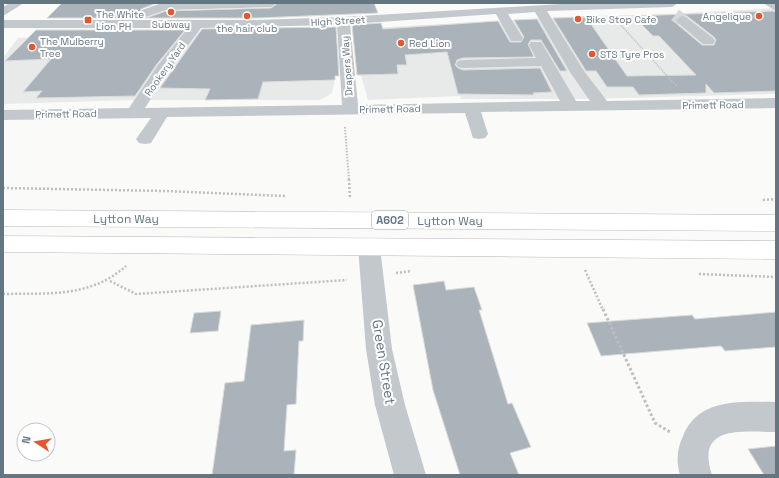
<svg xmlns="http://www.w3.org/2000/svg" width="779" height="478" viewBox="0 0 779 478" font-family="'Space Grotesk',sans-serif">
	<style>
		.built { fill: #e8e9e9 }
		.building { fill: #aab3b9; stroke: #dcdcda; fill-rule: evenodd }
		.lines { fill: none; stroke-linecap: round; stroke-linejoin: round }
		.minor-tunnel { stroke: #d5d9db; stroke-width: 13; stroke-dasharray: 13 6; stroke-linecap: butt }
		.major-casing { stroke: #b5babe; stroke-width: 1 }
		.path-far3 { stroke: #bbbfc2; stroke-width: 1.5; stroke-dasharray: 1 1; stroke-linecap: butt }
		.path-far2 { stroke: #bbbfc2; stroke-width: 2; stroke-dasharray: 1.5 1.5; stroke-linecap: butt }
		.path-far1 { stroke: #bbbfc2; stroke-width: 2.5; stroke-dasharray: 2 2; stroke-linecap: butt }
		.path { stroke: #bbbfc2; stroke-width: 3; stroke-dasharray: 2.5 2.5; stroke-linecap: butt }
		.minor { fill: #c3c8cc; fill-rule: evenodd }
		.major { fill: #fff; fill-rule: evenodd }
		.poi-dot { fill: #e4572e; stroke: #fff; stroke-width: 1.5 }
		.labels { text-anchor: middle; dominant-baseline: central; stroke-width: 4; stroke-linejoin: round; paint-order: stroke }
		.far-poi-label { font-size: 10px; fill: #657683; stroke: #fff; text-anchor: start }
		.far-street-label { font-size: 10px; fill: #657683; stroke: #fff }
		.shield { fill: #fff; stroke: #939fa8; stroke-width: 1 }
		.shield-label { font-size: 11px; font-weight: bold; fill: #657683 }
		.street-label { font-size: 12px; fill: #657683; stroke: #fff }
		.near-street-label { font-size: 14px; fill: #657683; stroke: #fff }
	</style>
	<rect width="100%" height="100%" fill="#fafaf8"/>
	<g class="built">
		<polygon points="776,8 776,94 589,99 461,99 460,96 368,100 361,75 355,29 586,16 669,14"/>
		<polygon points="186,31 239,33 336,43 334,83 332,93 320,100 135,100 3,104 3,58 18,38"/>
	</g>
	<g class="building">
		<polygon points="62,3 157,3 141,9 139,13 146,18 166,11 271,8 278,3 374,3 378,13 257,18 47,18"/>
		<path d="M773 11 776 12V91L714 93 706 84V93L639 95 633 87H607L596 71H586L553 18 586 17 627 76 696 75 659 36H653L633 16ZM681 15 687 16 714 37 716 40 714 45H702L677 24 675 20Z"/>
		<polygon points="537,19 567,71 560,71 541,40 531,40 528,44 534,57 463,58 457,60 455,65 458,68 463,70 540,68 552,92 533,93 534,95 458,94 447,52 405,55 407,65 397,65 398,74 357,75 352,25 381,23 383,29 498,21 510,42 521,42 524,37 514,20"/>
		<polygon points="336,27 339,76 335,76 335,80 263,82 258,99 205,100 210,89 160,88 202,29"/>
		<polygon points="36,30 185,30 157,64 135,96 36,98 42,91 23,92 51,59 5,61"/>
		<polygon points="444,281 446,290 474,287 482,310 479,310 508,404 512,403 531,447 510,453 519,475 460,475 433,390 413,285"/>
		<polygon points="221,311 218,331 190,333 194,313"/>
		<polygon points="776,312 776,347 725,351 721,346 601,356 587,323 692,315 695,319"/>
		<polygon points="304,320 303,341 299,341 296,404 287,405 284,451 296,450 294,475 212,475 225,383 244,381 251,325"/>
		<polygon points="776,446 776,475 764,475 748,449"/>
	</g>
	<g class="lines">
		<polyline class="minor-tunnel" points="675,15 682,20"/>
		<g class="major-casing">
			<g id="major">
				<polygon points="3,210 776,215 776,231 3,226"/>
				<polygon points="3,236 776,241 776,259 3,252"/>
			</g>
		</g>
		<polyline class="path-far3" points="618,22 670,79"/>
		<g class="path-far2">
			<polyline points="669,78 677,86"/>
			<polyline points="345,127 349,180"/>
		</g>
		<g class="path-far1">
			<polyline points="349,179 350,199"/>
			<polyline points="3,188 164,191 286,196"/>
			<polyline points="763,200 776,199"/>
			<polyline points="585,270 603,310"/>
			<polyline points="396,273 411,271"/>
			<polyline points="699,274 776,277"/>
			<polyline points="110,281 136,294 347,280"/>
			<path d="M3 294C48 293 90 298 126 266"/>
		</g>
		<polyline class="path" points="603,309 655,423 670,432"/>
		<g class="minor">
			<polygon points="10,3 24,3 3,16 3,7"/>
			<polygon points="162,3 277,3 271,7 166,10 146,17 140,13 142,10"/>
			<path d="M577 3H678L672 7 547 11 584 71 607 101 776 98V108L481 112 488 134 485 138 479 139 473 138 465 113 167 117 151 143 145 144 139 143 136 139 151 118 3 120V110L129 108 158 65 188 28H3V20H257L343 17ZM535 12 570 72 590 101H576L543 45 541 42H531L529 45 536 58 463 60 458 61 456 64 458 67 463 68 541 66 560 101 358 105 350 24 496 14 511 41H521L523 38 508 14ZM337 25 342 105 145 108 169 70 201 28Z"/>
			<polygon points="763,3 776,3 776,11"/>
			<polygon points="682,16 686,17 713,38 715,41 713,44 703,44 678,23 676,20"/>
			<polygon points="369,238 377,241 380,247 392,349 405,405 426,475 394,475 375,405 366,349 358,247 361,241"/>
			<path d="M776 402V432C743 432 695 424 712 475H680C676 461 677 449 683 436 699 397 741 402 776 402Z"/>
		</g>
		<use href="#major" class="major"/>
	</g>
	<g class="poi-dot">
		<circle cx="171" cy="12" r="4"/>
		<circle cx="247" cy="16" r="4"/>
		<circle cx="759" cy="16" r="4"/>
		<circle cx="578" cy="19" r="4"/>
		<rect x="84" y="16" width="8" height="8" rx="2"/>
		<circle cx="401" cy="43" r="4"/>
		<circle cx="32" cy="47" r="4"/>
		<circle cx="592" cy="54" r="4"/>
	</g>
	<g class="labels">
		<g class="far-poi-label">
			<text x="96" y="14">The White<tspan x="96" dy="12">Lion PH</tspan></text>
			<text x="751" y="16" text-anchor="end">Angelique</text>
			<text x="586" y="19">Bike Stop Cafe</text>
			<text x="171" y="24" text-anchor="middle">Subway</text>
			<text x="247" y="28" text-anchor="middle">the hair club</text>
			<text x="40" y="41">The Mulberry<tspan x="40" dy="12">Tree</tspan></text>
			<text x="409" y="43">Red Lion</text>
			<text x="600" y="54">STS Tyre Pros</text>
		</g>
		<g class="far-street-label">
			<text transform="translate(338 21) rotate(-3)">High Street</text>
			<text transform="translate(347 66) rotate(-94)">Drapers Way</text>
			<text transform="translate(165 69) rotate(-55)">Rookery Yard</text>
			<text transform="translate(713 105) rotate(-1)">Primett Road</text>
			<text transform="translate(390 109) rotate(-1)">Primett Road</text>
			<text transform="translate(66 114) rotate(-1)">Primett Road</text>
		</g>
		<rect class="shield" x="372" y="211" width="36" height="18" rx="3"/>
		<g class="shield-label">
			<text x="390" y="220">A602</text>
		</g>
		<g class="street-label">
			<text x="126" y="219">Lytton Way</text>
			<text x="450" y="221">Lytton Way</text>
		</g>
		<g class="near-street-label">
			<text transform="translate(384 362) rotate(81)">Green Street</text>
		</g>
	</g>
	<rect width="779" height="478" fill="none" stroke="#657683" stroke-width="8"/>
	<g transform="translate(36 442) rotate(282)"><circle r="19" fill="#ffffff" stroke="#c1c8cd"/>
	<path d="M0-3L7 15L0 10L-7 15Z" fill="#e4572e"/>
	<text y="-6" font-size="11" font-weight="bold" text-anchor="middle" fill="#657683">N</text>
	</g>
</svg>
